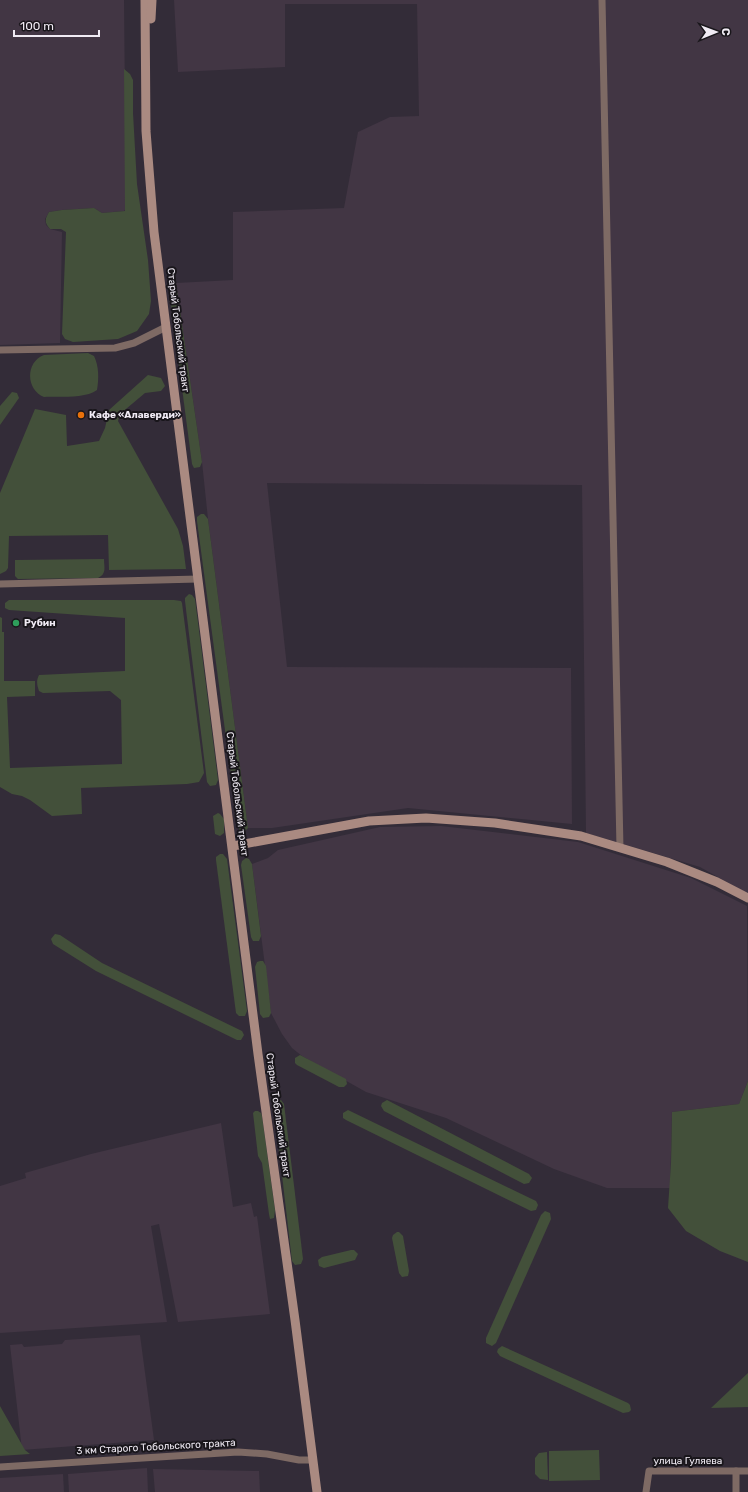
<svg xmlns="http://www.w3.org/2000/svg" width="748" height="1492" viewBox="0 0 748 1492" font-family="Rubik,sans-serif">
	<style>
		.industrial { fill: #423644 }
		.green { fill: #43503a }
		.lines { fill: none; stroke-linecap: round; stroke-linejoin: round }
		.street { stroke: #7e6a64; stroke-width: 7 }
		.secondary { stroke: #aa8a81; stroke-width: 9 }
		.food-dot { fill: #e8710a; stroke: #19161b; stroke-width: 1.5 }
		.leisure-dot { fill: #2e9e5b; stroke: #19161b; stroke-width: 1.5 }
		.labels { text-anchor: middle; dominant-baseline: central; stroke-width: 4; stroke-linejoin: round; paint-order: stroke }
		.street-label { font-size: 10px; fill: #f0ebf4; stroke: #19161b }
		.poi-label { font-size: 10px; font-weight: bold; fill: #f0ebf4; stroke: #19161b; text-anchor: start }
	</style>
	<rect width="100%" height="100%" fill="#332c38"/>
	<g class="industrial">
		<polygon points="0,0 124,0 126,209 124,211 102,213 94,208 62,210 49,212 45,219 46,225 50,229 62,232 60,343 0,345"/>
		<polygon points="174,0 748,0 748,894 700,867 586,833 582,485 267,483 287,667 571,668 572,824 408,808 272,828 248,828 208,519 202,462 176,283 233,280 233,212 344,208 358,132 390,117 419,116 417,4 285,4 285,67 178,72"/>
		<polygon points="441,826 578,842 691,878 747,906 748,1081 739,1104 672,1112 670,1188 607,1188 554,1169 446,1118 366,1092 302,1056 292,1048 282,1034 271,1013 252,864 268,858 278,850 380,827"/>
		<polygon points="221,1123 233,1207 251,1203 254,1217 257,1216 270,1314 178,1322 159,1224 151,1226 167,1322 0,1333 0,1186 26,1178 25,1173 91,1154"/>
		<polygon points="140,1335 154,1440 22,1450 10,1345 22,1344 24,1347 62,1344 65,1340"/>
		<polygon points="147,1468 148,1492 69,1492 68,1474"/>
		<polygon points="153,1469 259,1471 260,1492 155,1492"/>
		<polygon points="63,1474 64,1492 0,1492 0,1478"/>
	</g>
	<g class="green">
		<path d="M124 69 130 74 133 80V113L137 184 148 260 151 301 149 314 137 331 118 339 73 342 65 339 62 334 66 232 61 229H50C44 222 45 219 49 212L62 210 94 208 102 213 125 211Z"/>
		<polygon points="176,283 202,462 200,467 194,468 192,464 170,297 171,286"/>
		<path d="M88 353 94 356C99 366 99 379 97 390 85 399 59 396 44 397 26 390 25 362 44 355Z"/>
		<polygon points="148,375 161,378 165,386 161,391 145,393 120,414 118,421 178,529 183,546 186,569 109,570 108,535 9,536 8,568 6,571 0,574 0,493 35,409 66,415 67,446 99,441 105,428 109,410"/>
		<polygon points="12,392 17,393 19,398 0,425 0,406"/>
		<polygon points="201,514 204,514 208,519 248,828 244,832 240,831 238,827 197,521 197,517"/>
		<path d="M104 559C104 567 107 574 98 578L18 579 15 576V560Z"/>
		<polygon points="189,594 192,595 195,599 218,780 216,785 210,786 207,782 185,601 185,598"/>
		<path d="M9 600H174L181 601 182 603 204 773 199 782 187 784 81 788 82 814 52 816 30 800 22 796 12 794 0 787V617L2 618V632H4V681H35V696L7 697 10 768 122 764 121 700 110 691 43 693 39 691C37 685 36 681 39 675L125 671V618L9 610 5 608V603Z"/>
		<polygon points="218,813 220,814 224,819 224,833 220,836 215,834 213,816"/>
		<polygon points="220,854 223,854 227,859 247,1011 245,1016 239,1016 236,1013 216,860 216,857"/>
		<polygon points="246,858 249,859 252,864 261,936 259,941 253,941 251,937 241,865 242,861"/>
		<polygon points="55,934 60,935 102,963 242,1031 244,1035 241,1040 237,1040 96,971 53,944 51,939"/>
		<polygon points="260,961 263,961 266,966 271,1013 269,1017 263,1018 260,1014 255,967 257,962"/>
		<polygon points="300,1055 346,1079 347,1084 344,1087 339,1087 297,1065 295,1063 295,1058"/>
		<polygon points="748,1081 748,1262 720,1251 686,1231 668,1208 671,1163 672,1112 739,1104"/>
		<polygon points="278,1099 281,1100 284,1104 303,1259 301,1264 295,1265 292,1261 274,1106 274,1103"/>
		<polygon points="387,1100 529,1174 532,1178 529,1183 524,1184 384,1111 381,1106 382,1103"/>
		<polygon points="348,1110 536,1201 538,1205 536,1210 531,1211 346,1120 343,1118 343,1113"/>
		<polygon points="255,1111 258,1111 261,1113 262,1116 275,1210 274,1218 270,1219 269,1214 262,1163 258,1156 253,1113"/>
		<polygon points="545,1211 550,1213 551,1219 496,1343 492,1346 486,1343 486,1338 541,1215"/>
		<polygon points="397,1232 399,1232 403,1236 409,1271 408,1276 402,1277 399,1273 392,1238 393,1235"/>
		<polygon points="351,1250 354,1250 358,1254 355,1260 324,1268 319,1266 318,1260 322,1257"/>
		<polygon points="502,1346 628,1403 630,1405 631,1410 629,1412 623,1413 500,1356 497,1352 498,1349"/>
		<polygon points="748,1373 748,1407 711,1408"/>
		<polygon points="0,1406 25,1450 30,1454 0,1456"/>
		<polygon points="599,1450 600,1480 549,1481 549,1451"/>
		<polygon points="547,1452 548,1480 540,1479 535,1474 535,1458 539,1453"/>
	</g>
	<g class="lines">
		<g class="street">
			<polyline points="602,0 620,848"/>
			<polyline points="0,350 115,348 134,343 166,327"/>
			<polyline points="0,584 198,579"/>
			<polyline points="0,1467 238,1452 267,1454 299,1460 313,1460"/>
			<polyline points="736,1471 736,1492"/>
			<polyline points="646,1492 649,1471 748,1471"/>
		</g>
		<g class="secondary">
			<polyline points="145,0 146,131 154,232 258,1054 295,1320 317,1492"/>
			<polyline points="151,19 152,0"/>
			<polyline points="233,846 369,821 426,818 495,823 581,836 667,862 717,882 748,898"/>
		</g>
	</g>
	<circle class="food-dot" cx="81" cy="415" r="4"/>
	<circle class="leisure-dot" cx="16" cy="623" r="4"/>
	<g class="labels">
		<g class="street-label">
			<text transform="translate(178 330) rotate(83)">Старый Тобольский тракт</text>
			<text transform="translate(237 794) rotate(83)">Старый Тобольский тракт</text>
			<text transform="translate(278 1115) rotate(82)">Старый Тобольский тракт</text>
			<text transform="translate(156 1447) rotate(-3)">3 км Старого Тобольского тракта</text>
			<text x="688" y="1461">улица Гуляева</text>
		</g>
		<g class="poi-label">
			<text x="89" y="415">Кафе «Алаверди»</text>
			<text x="24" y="623">Рубин</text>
		</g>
	</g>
	<g transform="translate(716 32) rotate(89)" stroke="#19161b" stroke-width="3" paint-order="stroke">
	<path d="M0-3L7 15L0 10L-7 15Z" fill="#f0ebf4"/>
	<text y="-6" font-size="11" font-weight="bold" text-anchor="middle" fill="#f0ebf4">С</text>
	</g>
	<path d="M14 30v6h85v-6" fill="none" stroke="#f0ebf4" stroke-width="2"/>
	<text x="20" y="30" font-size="12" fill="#f0ebf4" stroke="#19161b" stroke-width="3" paint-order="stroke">100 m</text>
</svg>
